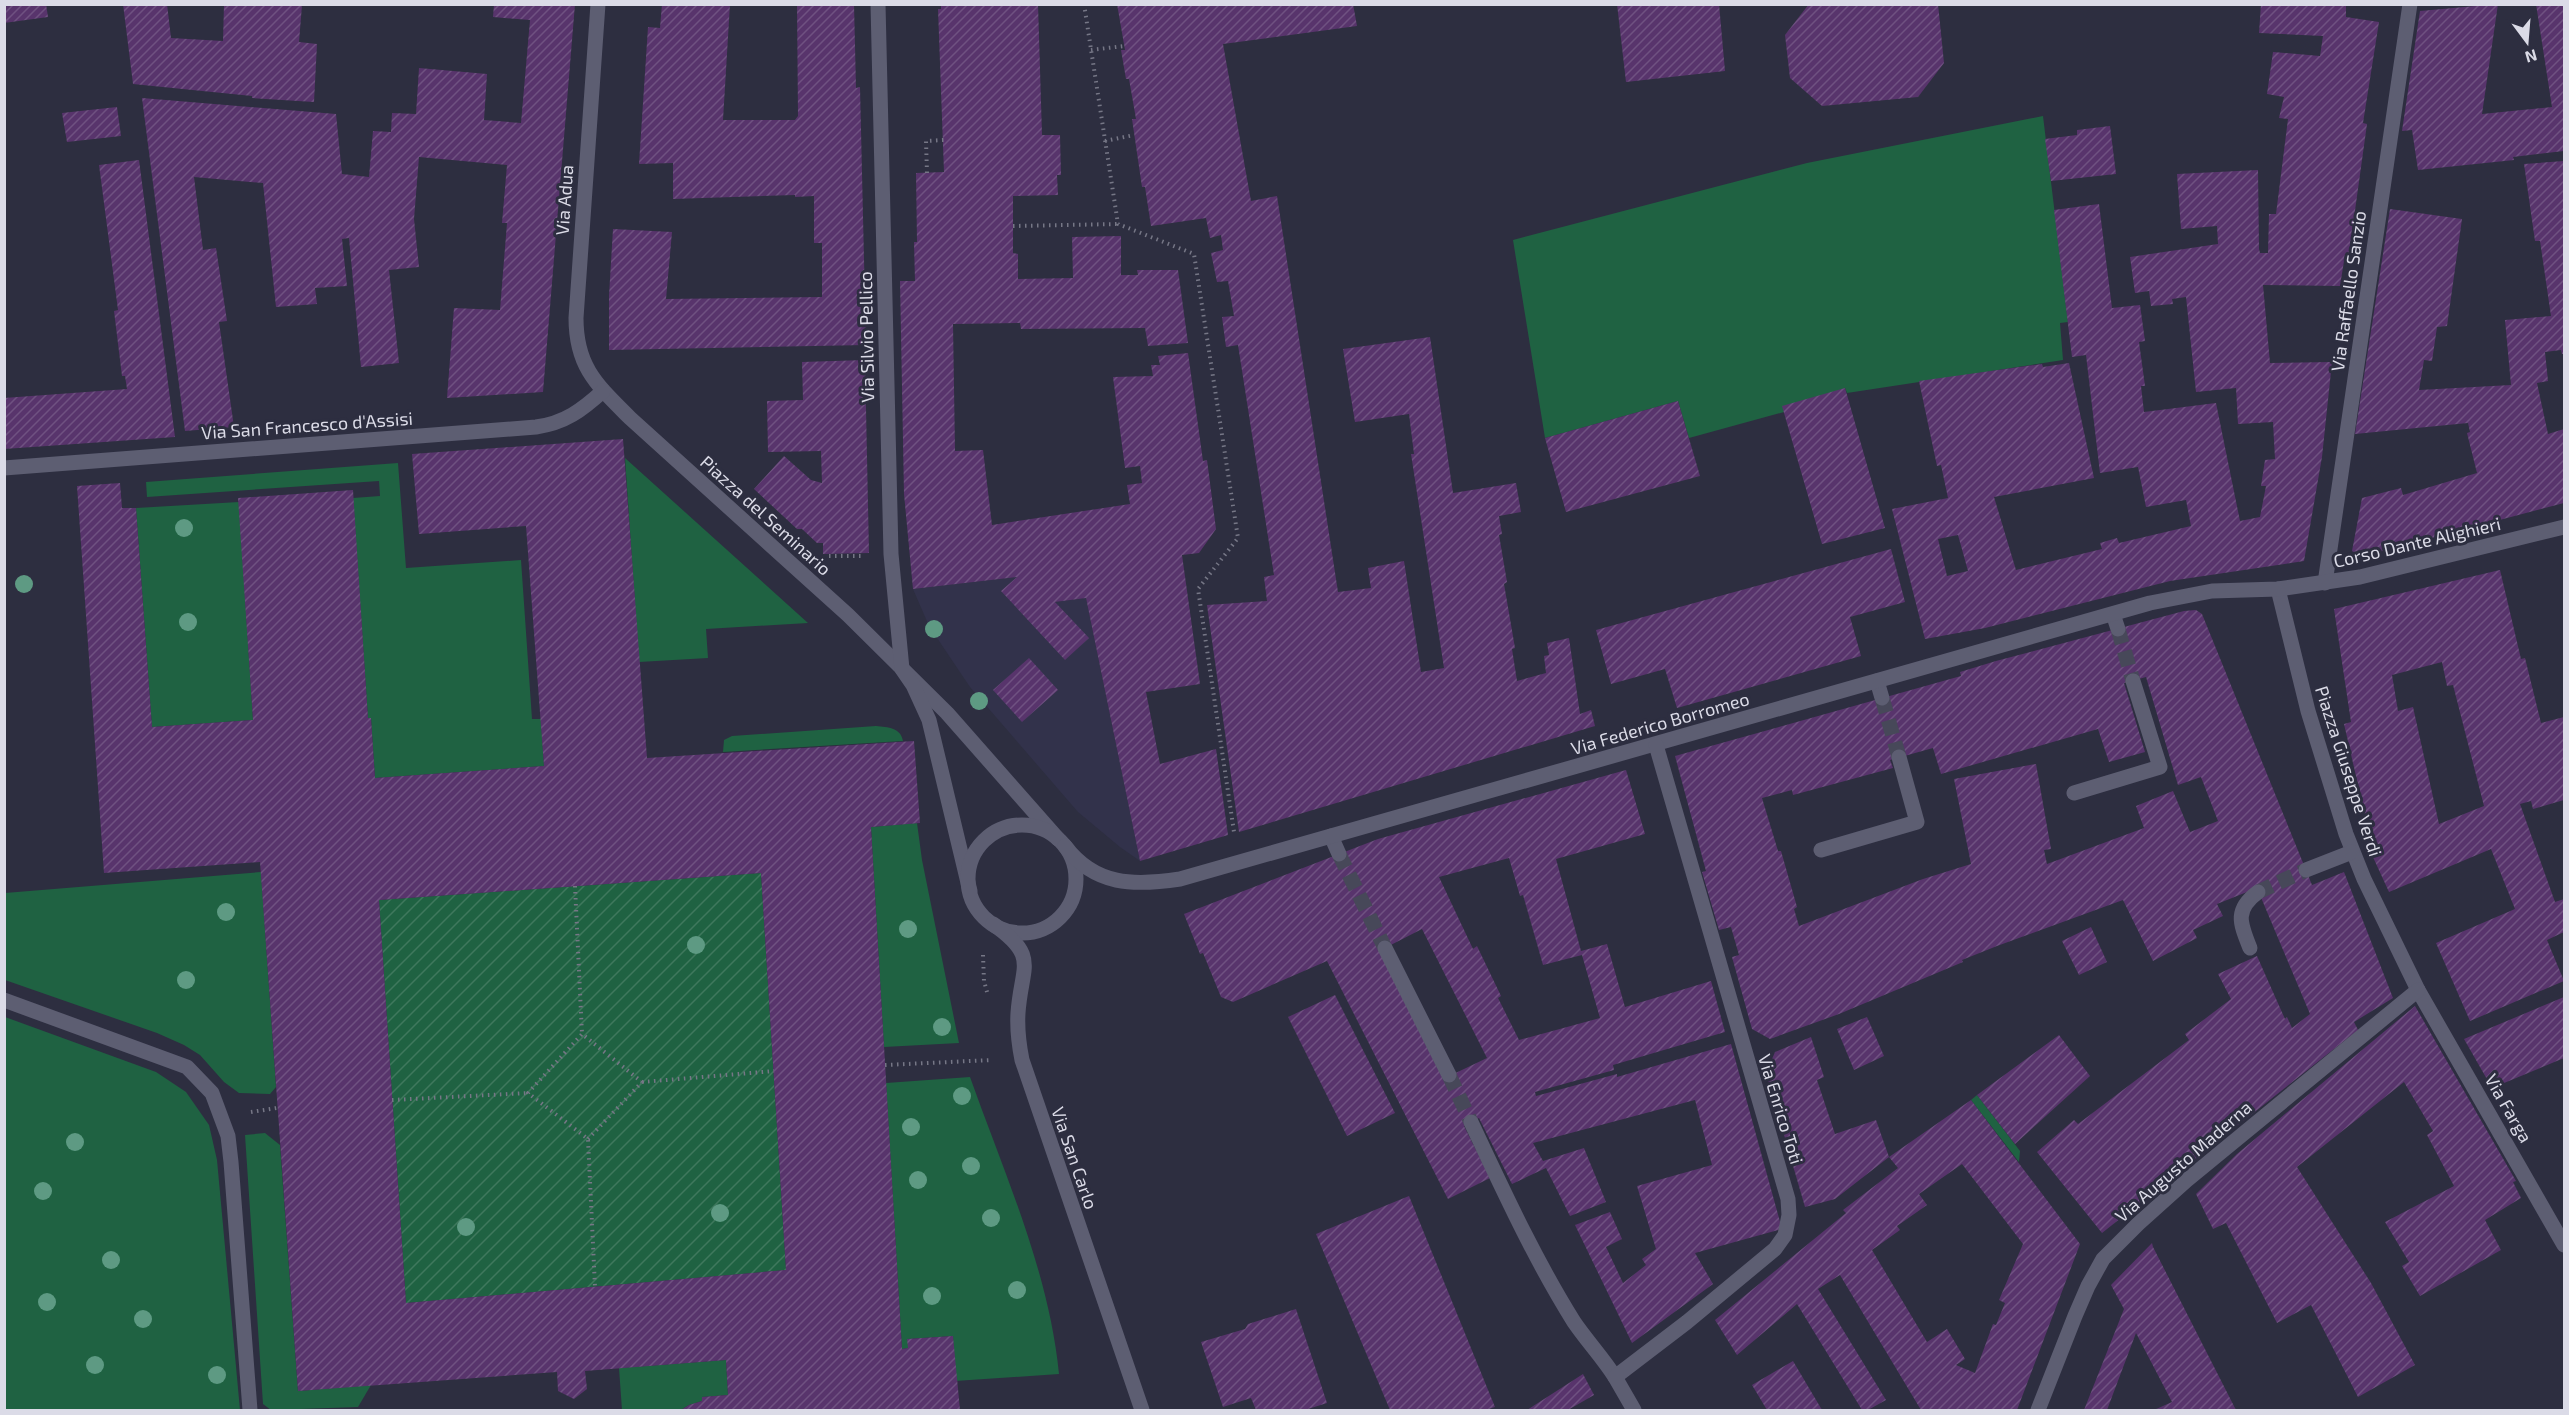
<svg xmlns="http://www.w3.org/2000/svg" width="2569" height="1415" viewBox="0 0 2569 1415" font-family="'Exo 2',sans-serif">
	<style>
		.built { fill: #32324b }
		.grass { fill: #1f6242 }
		.garden { fill: url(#garden-furrows) }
		.building { fill: url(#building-hatch); fill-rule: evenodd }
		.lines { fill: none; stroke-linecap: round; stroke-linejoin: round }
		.minor-tunnel { stroke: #474859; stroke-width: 15; stroke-dasharray: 15 8; stroke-linecap: butt }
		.path { stroke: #767786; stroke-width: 4; stroke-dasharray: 1.5 4.5; stroke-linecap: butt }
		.minor { stroke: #5d5e72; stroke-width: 15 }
		.tree { fill: #5e9a83 }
		.labels { text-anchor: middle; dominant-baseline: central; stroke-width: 6; stroke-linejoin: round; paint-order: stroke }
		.street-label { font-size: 18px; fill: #dbdbe7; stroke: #2d2e40 }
	</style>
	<defs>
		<pattern id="garden-furrows" width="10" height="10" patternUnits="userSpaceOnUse" patternTransform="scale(1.5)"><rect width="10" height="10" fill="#1f6242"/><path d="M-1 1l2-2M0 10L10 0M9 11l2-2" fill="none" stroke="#3f785d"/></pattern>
		<pattern id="building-hatch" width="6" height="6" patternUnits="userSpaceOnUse" patternTransform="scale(1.5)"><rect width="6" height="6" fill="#58346c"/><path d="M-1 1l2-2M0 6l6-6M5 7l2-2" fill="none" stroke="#6f5181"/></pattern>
	</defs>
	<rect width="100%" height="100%" fill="#2d2e40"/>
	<polygon class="built" points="1042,574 1048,603 1086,598 1140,861 1120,847 1078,812 970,687 929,626 913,589"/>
	<g class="grass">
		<polygon points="2043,116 2068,322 2060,323 2063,360 1847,393 1845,388 1784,412 1689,438 1678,401 1545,438 1513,240 1807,163"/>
		<polygon points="625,458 808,623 706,629 708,658 639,662"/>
		<polygon points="398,463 406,568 521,560 532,719 541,719 544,766 375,778 371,718 368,718 353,498 380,496 379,481 147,497 146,482"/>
		<polygon points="239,502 253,720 152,727 136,508"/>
		<path d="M876 726C888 727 901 728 903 741L723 752 724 740 732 736Z"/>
		<polygon points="917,823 922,860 959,1043 884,1047 871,827"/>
		<polygon points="261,872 276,1087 270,1094 239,1093 224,1082 200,1055 184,1045 157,1033 5,980 5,893"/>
		<polygon points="5,1017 156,1072 186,1092 209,1125 217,1160 240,1410 5,1410"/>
		<path d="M970 1077C1004 1173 1049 1271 1059 1374L955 1381 953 1336 908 1339V1348L902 1349 886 1083Z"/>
		<polygon points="1977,1095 2020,1151 2019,1162 1971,1100"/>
		<polygon points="265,1133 280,1145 298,1391 371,1385 358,1407 271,1410 263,1404 245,1135"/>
		<polygon points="726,1360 728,1395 702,1397 702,1401 689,1405 681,1410 622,1410 619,1368"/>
	</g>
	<polygon class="garden" points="761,873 786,1270 406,1303 379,900"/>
	<g class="building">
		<polygon points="4,4 46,4 48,17 4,23"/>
		<polygon points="123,4 167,4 171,38 223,41 224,5 302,5 299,42 317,44 314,102 252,98 252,96 133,84"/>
		<polygon points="494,4 575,4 543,392 447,398 454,308 500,310 507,223 502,223 507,165 419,157 414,219 419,267 389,270 399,363 361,367 349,238 342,239 347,286 315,288 317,304 276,307 263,183 194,177 203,250 216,248 227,321 219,322 234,427 185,431 142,98 336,114 342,174 369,177 373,131 391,132 392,113 416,114 419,68 487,74 484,120 521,123 530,20 493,17"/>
		<polygon points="662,4 730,4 723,120 795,120 798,116 797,4 854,4 856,88 860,87 866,345 609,350 609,296 613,229 672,232 666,299 822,297 822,243 814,243 814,196 795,197 795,195 673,199 673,163 639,164 648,27 660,28"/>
		<polygon points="941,4 1038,4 1042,135 1060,135 1061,175 1057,175 1058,195 1013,196 1013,253 1018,254 1018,279 1073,278 1072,237 1121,236 1121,275 1138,275 1137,270 1178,270 1188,343 1148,346 1145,328 1021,329 1020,323 953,324 955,451 983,450 992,525 1130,504 1127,485 1142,483 1140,466 1125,468 1113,377 1153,376 1151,365 1160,365 1158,356 1188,353 1203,461 1207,460 1216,529 1199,553 1182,555 1200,684 1146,692 1160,764 1216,749 1228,835 1140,861 1086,598 1055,602 1089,638 1065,660 1001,591 1017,577 913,589 904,494 900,281 915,281 914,242 917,242 916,173 944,172 938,9 941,9"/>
		<polygon points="1117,4 1353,4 1357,26 1223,44 1251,201 1277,196 1338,592 1371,588 1368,568 1404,561 1421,672 1444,668 1411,454 1414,454 1409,414 1355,422 1343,349 1430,337 1453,493 1516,483 1521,512 1499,516 1502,534 1499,535 1507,582 1504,584 1515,648 1512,649 1517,681 1546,673 1544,656 1549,655 1547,643 1569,638 1580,714 1591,710 1595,726 1239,832 1207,605 1267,601 1264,577 1274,575 1238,345 1226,347 1222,317 1234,316 1228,281 1217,282 1211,253 1223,250 1221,235 1210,238 1206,218 1151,226 1145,187 1142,187 1132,119 1136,119 1129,79 1126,79 1121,50 1125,50"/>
		<polygon points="1617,4 1719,4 1725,71 1626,82"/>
		<polygon points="1809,4 1938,4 1944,63 1918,97 1822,106 1790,78 1785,35"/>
		<path d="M2261 4H2346V17L2379 22 2363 123 2367 124 2348 261H2344L2340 286 2263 285 2270 363 2332 362 2322 457 2304 561 2170 581 1985 628 1925 639 1892 509 1948 498 1941 465 1937 466 1919 381 2042 364 2043 367 2069 363 2094 478 1994 497 2016 570 2102 549 2100 543 2117 538 2119 543 2191 526 2186 500 2146 507 2138 467 2100 473 2086 355 2072 357 2054 210 2099 204 2112 308 2140 305 2145 341 2139 342 2145 386H2141L2144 412 2216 403 2240 521 2260 517 2266 486H2261L2265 460 2275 459 2273 422 2238 424 2236 388 2196 392 2186 297 2172 299 2173 304 2151 306 2149 291 2135 293 2130 257 2218 244 2217 226 2181 229 2177 174 2258 170 2259 249 2260 253H2268L2269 214H2276L2288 119 2279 118 2284 97 2267 94 2273 52 2320 56 2323 36 2259 33ZM1958 535 1968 571 1947 576 1938 539Z"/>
		<polygon points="2498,4 2482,114 2552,107 2536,4 2564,4 2564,151 2513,157 2514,160 2418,170 2412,130 2402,131 2420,11"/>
		<polygon points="117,107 121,136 67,142 62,113"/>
		<polygon points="2110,126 2116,174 2051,181 2045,139 2077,135 2077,130"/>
		<polygon points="139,160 175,437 4,449 4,398 127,389 125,376 122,376 114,311 118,310 99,165"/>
		<polygon points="2564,161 2564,354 2562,354 2561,350 2545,352 2548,381 2537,383 2548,434 2564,429 2564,503 2360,557 2352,551 2362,498 2401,488 2403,495 2477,473 2467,433 2470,432 2468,423 2355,434 2390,209 2462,219 2447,326 2437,327 2432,361 2424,360 2419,390 2511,385 2505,320 2551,316 2540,241 2535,241 2524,164"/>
		<polygon points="865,360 869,553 823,554 823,543 817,543 802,529 797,529 754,489 784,456 811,480 822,483 821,451 768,452 767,401 803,400 802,362"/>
		<polygon points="1845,388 1885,528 1822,544 1782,406"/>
		<polygon points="1678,401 1700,476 1566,512 1545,438"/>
		<path d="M623 439 647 758 914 741 920 823 871 827 902 1349 908 1348 907 1339 953 1336 960 1410H681L689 1405 702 1401V1397L728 1395 726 1360 585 1371 587 1389 574 1399 558 1391 557 1372 298 1391 260 862 104 873 77 486 120 483 122 508H136L152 727 253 720 238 498 353 490 368 718H371L375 778 544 766 526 526 419 534 412 454ZM761 873 786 1270 406 1303 379 900Z"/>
		<polygon points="1891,549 1905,602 1850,617 1861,656 1677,708 1665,669 1611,684 1596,630"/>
		<path d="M2500 570 2521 659 2525 658 2541 723 2564 717V800L2533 809 2531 801 2520 804 2555 902 2564 899V932L2547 940 2564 981 2470 1021 2436 943 2515 909 2491 849 2389 892 2372 855 2374 854 2344 724 2351 722 2334 609ZM2442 662 2447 686 2453 685 2484 806 2439 824 2413 707 2398 711 2392 675Z"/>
		<path d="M2196 610 2202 614 2312 885 2344 872 2393 998 2354 1022 2358 1030 2102 1233 2037 1152 2074 1120 2078 1124 2189 1040 2185 1034 2231 999 2218 974 2257 956 2285 1019 2287 1017 2292 1028 2310 1014 2257 888 2217 904 2223 916 2193 930 2197 938 2153 961 2123 900 1997 946 1962 960 1963 962 1839 1014 1770 1039 1752 1029 1732 957 1739 955 1731 927 1719 930 1702 872 1706 871 1675 756 1961 676 1960 672 1996 661 2184 611ZM2146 677 2178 785 2201 777 2218 821 2190 832 2173 791 2136 806 2144 828 2047 864 2044 850 2051 849 2036 764 1954 779 1971 864 1923 879 1799 926 1794 909 1797 907 1781 851H1778L1762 798 1792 790 1793 795 1893 768 1890 760 1933 748 1941 774 2098 729 2109 762 2145 752 2124 683Z"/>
		<polygon points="1029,658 1058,690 1022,722 993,690"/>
		<path d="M1626 770 1645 834 1556 859 1581 951 1607 944 1625 1007 1711 981 1725 1032 1613 1065 1614 1070 1535 1092 1536 1096 1617 1074V1077L1731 1044 1782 1229 1695 1253 1713 1284 1632 1343 1575 1225 1610 1212 1622 1239 1606 1247 1623 1283 1646 1265 1642 1259 1656 1249 1637 1186 1712 1165 1695 1100 1533 1143 1543 1161 1584 1148 1606 1202 1570 1216 1546 1168 1512 1184 1479 1118 1464 1126 1490 1178 1448 1199 1327 961 1233 1002 1221 997 1203 953 1200 954 1184 914 1378 839ZM1509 858 1520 896 1523 895 1543 965 1582 955 1600 1018 1519 1040 1498 998 1501 996 1477 946 1473 949 1439 877ZM1422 929 1487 1058 1443 1079 1379 951Z"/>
		<polygon points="2091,927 2107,962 2079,975 2062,941"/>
		<polygon points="1335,995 1395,1113 1347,1136 1288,1017"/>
		<polygon points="2564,997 2564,1058 2492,1088 2464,1039"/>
		<polygon points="2415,1006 2516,1181 2513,1182 2521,1198 2485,1220 2501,1250 2420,1296 2402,1266 2409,1262 2385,1222 2454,1186 2427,1135 2433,1131 2404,1082 2297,1167 2371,1283 2415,1365 2358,1397 2311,1305 2277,1323 2226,1223 2213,1229 2196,1194 2237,1154"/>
		<polygon points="1867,1017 1884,1056 1854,1070 1837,1029"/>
		<polygon points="2059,1035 2090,1076 2015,1144 1977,1095"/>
		<path d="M1811 1037 1824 1077 1817 1080 1835 1134 1876 1120 1889 1157 1971 1100 2080 1244 2017 1410H1921L1840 1275 1818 1289 1886 1400 1868 1410H1862L1797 1304 1737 1355 1715 1320 1846 1213 1843 1210 1898 1168 1889 1157 1835 1199 1805 1207 1766 1073 1775 1052ZM1962 1164 2023 1244 1999 1300 2005 1303 1996 1325 1993 1324 1975 1373 1956 1365 1965 1359 1947 1329 1927 1342 1872 1250 1900 1230 1897 1226 1927 1205 1919 1194Z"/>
		<polygon points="1409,1196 1495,1407 1486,1410 1390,1410 1316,1234"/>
		<polygon points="2152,1243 2153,1247 2236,1410 2154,1410 2172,1402 2136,1333 2107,1410 2084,1410 2124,1309 2111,1285"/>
		<polygon points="1296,1309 1327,1403 1305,1410 1256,1410 1251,1398 1223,1407 1201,1342 1245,1329 1248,1324"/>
		<polygon points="1793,1361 1822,1410 1767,1410 1752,1385"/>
		<polygon points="1583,1374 1594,1395 1568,1410 1527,1410"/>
	</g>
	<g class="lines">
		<g class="minor-tunnel">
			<polyline points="2118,629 2133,681"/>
			<polyline points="1882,698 1899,757"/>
			<polyline points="1339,854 1385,948"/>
			<polyline points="2258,892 2306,870"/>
			<polyline points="1449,1075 1471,1122"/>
		</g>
		<g class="path">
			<polyline points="1084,4 1118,224 1194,254 1238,538 1198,589 1234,832"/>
			<polyline points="1091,50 1124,46"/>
			<polyline points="1105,141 1134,135"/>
			<polyline points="927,173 926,141 944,140"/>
			<polyline points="1013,226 1118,224"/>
			<polyline points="829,556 861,556"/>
			<polyline points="575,886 582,1034"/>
			<polyline points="983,955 984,981 987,992"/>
			<polyline points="885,1065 992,1060"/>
			<polyline points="642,1082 774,1071"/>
			<polyline points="392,1100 528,1093"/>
			<polyline points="251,1112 277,1108"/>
			<polyline points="588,1139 642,1082 582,1034 528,1093 588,1139 595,1287"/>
		</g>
		<g class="minor">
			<path d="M598 4 576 318C576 367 597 385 630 418L848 615 947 713 1058 839"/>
			<polyline points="878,4 891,554 902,669 913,685 929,720 970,891"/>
			<path d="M4 468 536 427C565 423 582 410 603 391"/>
			<polyline points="2325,583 2410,4"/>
			<polyline points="2278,589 2308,711 2346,834 2364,879 2418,990 2564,1245"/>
			<polyline points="2113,614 2118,629"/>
			<polyline points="1877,681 1882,698"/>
			<polyline points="2074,793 2160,767 2133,681"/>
			<circle cx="1022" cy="879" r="54"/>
			<polyline points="1331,836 1339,854"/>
			<path d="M1065 846C1095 886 1134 886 1180 879L2150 603 2212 591 2278 589 2360 577 2564 527"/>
			<polyline points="1821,850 1917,822 1899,757"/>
			<polyline points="2306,870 2352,852"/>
			<path d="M993 924C1040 957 1021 966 1018 1013 1017 1029 1019 1045 1022 1060L1142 1410"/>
			<polyline points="1385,948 1449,1075"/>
			<path d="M2250 948C2240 923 2234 910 2258 892"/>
			<polyline points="4,1000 187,1067 212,1093 228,1136 231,1162 250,1410"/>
			<path d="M1471 1122C1503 1190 1534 1258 1574 1322 1587 1341 1603 1358 1615 1377"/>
			<polyline points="1634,1410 1615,1377 1687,1322 1775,1249 1785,1235 1789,1215 1788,1199 1656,745"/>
			<polyline points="2038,1410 2075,1316 2088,1286 2103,1259 2138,1224 2187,1180 2418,990"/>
		</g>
	</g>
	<g class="tree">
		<circle cx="184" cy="528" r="9"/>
		<circle cx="24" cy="584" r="9"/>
		<circle cx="188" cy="622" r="9"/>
		<circle cx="934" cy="629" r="9"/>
		<circle cx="979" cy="701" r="9"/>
		<circle cx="226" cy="912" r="9"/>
		<circle cx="908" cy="929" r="9"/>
		<circle cx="696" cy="945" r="9"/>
		<circle cx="186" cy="980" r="9"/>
		<circle cx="942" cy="1027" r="9"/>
		<circle cx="962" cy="1096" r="9"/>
		<circle cx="911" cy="1127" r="9"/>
		<circle cx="75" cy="1142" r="9"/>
		<circle cx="971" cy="1166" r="9"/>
		<circle cx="918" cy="1180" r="9"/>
		<circle cx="43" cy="1191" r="9"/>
		<circle cx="720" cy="1213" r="9"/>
		<circle cx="991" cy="1218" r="9"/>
		<circle cx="466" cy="1227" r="9"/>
		<circle cx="111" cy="1260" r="9"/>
		<circle cx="1017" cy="1290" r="9"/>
		<circle cx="932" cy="1296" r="9"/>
		<circle cx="47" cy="1302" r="9"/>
		<circle cx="143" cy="1319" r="9"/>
		<circle cx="95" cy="1365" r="9"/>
		<circle cx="217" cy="1375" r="9"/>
	</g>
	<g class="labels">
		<g class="street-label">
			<text transform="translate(564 200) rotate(-86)">Via Adua</text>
			<text transform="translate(2348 291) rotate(-82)">Via Raffaello Sanzio</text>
			<text transform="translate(866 337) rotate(-91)">Via Silvio Pellico</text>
			<text transform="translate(307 425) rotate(-4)">Via San Francesco d'Assisi</text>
			<text transform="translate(766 515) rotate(42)">Piazza del Seminario</text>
			<text transform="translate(2417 542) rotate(-13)">Corso Dante Alighieri</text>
			<text transform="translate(1660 723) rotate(-16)">Via Federico Borromeo</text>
			<text transform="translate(2349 771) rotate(72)">Piazza Giuseppe Verdi</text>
			<text transform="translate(2509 1108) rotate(60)">Via Farga</text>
			<text transform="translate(1781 1109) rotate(73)">Via Enrico Toti</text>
			<text transform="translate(1075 1158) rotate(71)">Via San Carlo</text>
			<text transform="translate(2183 1161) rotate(-41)">Via Augusto Maderna</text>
		</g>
	</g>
	<rect width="2569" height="1415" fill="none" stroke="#dbdbe7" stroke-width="12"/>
	<g transform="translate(2527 42) rotate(164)" stroke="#2d2e40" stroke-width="4.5" paint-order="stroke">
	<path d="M0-4.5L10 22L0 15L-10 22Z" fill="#dbdbe7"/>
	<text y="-9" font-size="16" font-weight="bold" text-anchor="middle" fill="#dbdbe7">N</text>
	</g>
</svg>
